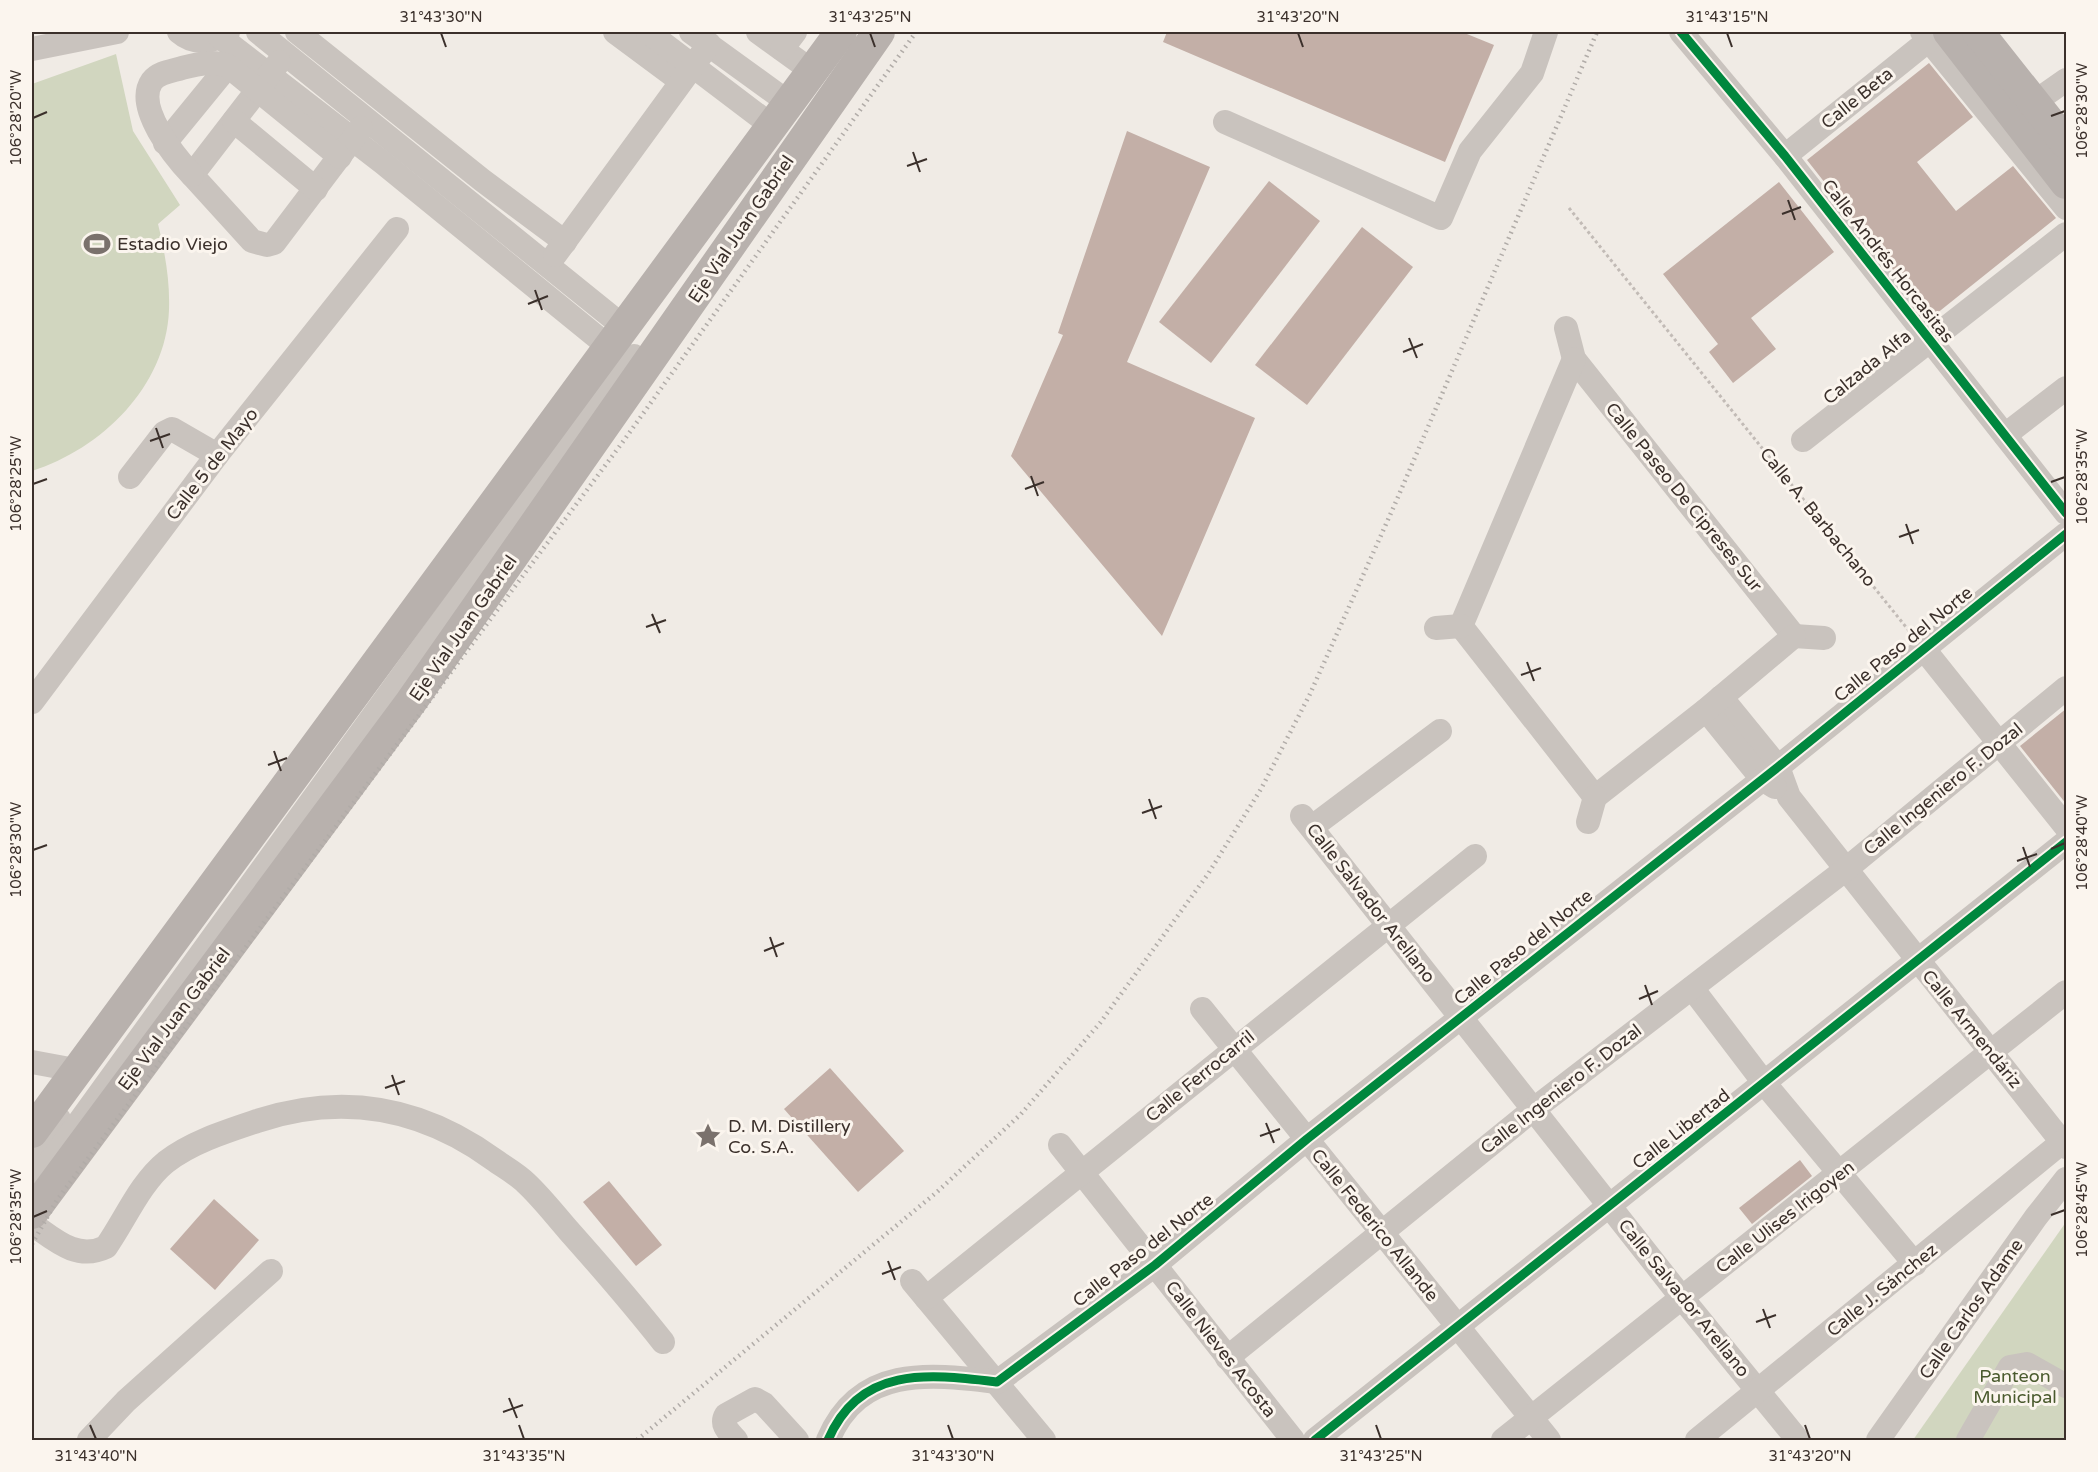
<svg xmlns="http://www.w3.org/2000/svg" width="2098" height="1472" viewBox="0 0 2098 1472" font-family="'Varela Round',sans-serif">
	<style>
		.green { fill: #d1d6bf }
		.building { fill: #c3afa7 }
		.lines { fill: none; stroke-linecap: round; stroke-linejoin: round }
		.path { stroke: #c2bbb6; stroke-width: 3; stroke-dasharray: 3 3; stroke-linecap: butt }
		.minor { stroke: #c9c3be; stroke-width: 24 }
		.major { stroke: #b8b1ad; stroke-width: 32 }
		.rail { stroke: #b1aca8; stroke-width: 4.5; stroke-dasharray: 1.5 4.5; stroke-linecap: butt }
		.cycleway-casing { stroke: #fbf5ee; stroke-width: 13 }
		.cycleway { stroke: #00873e; stroke-width: 9 }
		.ticks { fill: none; stroke: #3b302b; stroke-width: 2 }
		.labels { text-anchor: middle; dominant-baseline: central; stroke-width: 6; stroke-linejoin: round; paint-order: stroke }
		.street-label { font-size: 18px; fill: #3b302b; stroke: #fbf5ee }
		.poi-label { font-size: 18px; fill: #3b302b; stroke: #fbf5ee; text-anchor: start }
		.park-label { font-size: 18px; fill: #4a5a2e; stroke: #fbf5ee }
		.neatline { fill: none; stroke: #3b302b; stroke-width: 2 }
		.ticks-label { font-size: 15px; text-anchor: middle; fill: #3b302b }
	</style>
	<rect width="100%" height="100%" fill="#f0ebe5"/>
	<g class="green">
		<path d="M116 54 133 131 180 205 158 224C165 253 170 280 169 310 166 387 101 449 32 471V84Z"/>
		<polygon points="2066,1222 2066,1440 1913,1440"/>
	</g>
	<g class="building">
		<polygon points="1167,32 1462,32 1494,45 1445,162 1163,42"/>
		<polygon points="1929,63 1973,117 1917,162 1956,211 2013,166 2056,218 1931,318 1807,160"/>
		<polygon points="1127,131 1210,167 1127,362 1255,418 1162,636 1011,456 1063,335 1058,333"/>
		<polygon points="1269,181 1320,221 1211,363 1159,322"/>
		<polygon points="1779,182 1834,252 1751,318 1776,349 1733,383 1709,352 1718,344 1663,274"/>
		<polygon points="1362,227 1413,267 1307,405 1255,365"/>
		<polygon points="2067,708 2067,805 2020,746"/>
		<polygon points="830,1068 904,1151 858,1192 784,1109"/>
		<polygon points="1800,1160 1812,1176 1752,1224 1739,1208"/>
		<polygon points="609,1181 662,1245 636,1266 583,1202"/>
		<polygon points="214,1199 259,1240 215,1290 170,1249"/>
	</g>
	<g class="lines">
		<polyline class="path" points="1569,208 1910,632"/>
		<g class="minor">
			<path d="M179 32C194 45 212 43 228 32"/>
			<polyline points="258,32 624,327"/>
			<polyline points="297,32 482,180 565,242"/>
			<polyline points="615,32 681,81"/>
			<polyline points="648,32 772,126"/>
			<polyline points="691,32 789,103"/>
			<polyline points="758,32 812,71"/>
			<polyline points="1681,32 1785,156 2066,513"/>
			<polyline points="1922,32 2066,208"/>
			<polyline points="220,37 382,162 609,347"/>
			<polyline points="32,49 117,32"/>
			<polyline points="782,49 795,32"/>
			<polyline points="279,62 192,175 252,241 267,245 274,243 361,128"/>
			<polyline points="2046,94 2066,80"/>
			<polyline points="234,121 316,189"/>
			<polyline points="1225,122 1441,218 1470,151 1532,73 1546,32"/>
			<polyline points="165,143 228,66"/>
			<polyline points="1785,156 1929,40"/>
			<path d="M192 175C175 157 134 107 152 81 159 72 172 71 182 68 198 64 213 60 228 66L340 157"/>
			<polyline points="555,255 709,44"/>
			<polyline points="1566,328 1574,359 1794,636"/>
			<polyline points="2005,435 2066,388"/>
			<polyline points="1803,440 2066,234"/>
			<polyline points="130,477 164,433 172,429 217,455"/>
			<polyline points="1461,626 1574,359"/>
			<polyline points="1461,626 1595,797"/>
			<polyline points="1436,628 1461,626"/>
			<polyline points="1794,636 1824,638"/>
			<polyline points="1923,648 2066,827"/>
			<polyline points="1721,697 1778,767 1789,797 2066,1147"/>
			<polyline points="32,702 217,455 397,229"/>
			<polyline points="1706,710 1762,779 1775,787"/>
			<polyline points="1595,797 1706,710 1794,636"/>
			<polyline points="1302,816 1682,1298 1798,1440"/>
			<polyline points="1588,822 1595,797"/>
			<polyline points="1312,827 1440,731"/>
			<polyline points="1692,988 1765,1084 1915,1264"/>
			<polyline points="1202,1009 1549,1440"/>
			<polyline points="32,1062 75,1070"/>
			<polyline points="1060,1145 1293,1440"/>
			<polyline points="32,1156 59,1119"/>
			<polyline points="32,1187 634,356"/>
			<path d="M32 1224C55 1240 77 1261 106 1247 125 1220 140 1183 166 1162 192 1142 227 1131 257 1121 342 1093 421 1107 493 1159 504 1167 517 1174 526 1183 542 1198 555 1215 569 1231 601 1267 633 1304 663 1342"/>
			<polyline points="912,1281 1044,1440"/>
			<polyline points="926,1298 1475,856"/>
			<polyline points="1227,1358 1534,1109 1845,870 2066,688"/>
			<polyline points="89,1440 126,1401 271,1271"/>
			<path d="M736 1440C729 1432 720 1425 726 1415L755 1399 764 1404 797 1440"/>
			<path d="M828 1440C860 1365 929 1374 997 1382L1155 1265 1307 1139 1778 767 2066 534"/>
			<polyline points="1315,1440 2066,842"/>
			<polyline points="1503,1440 2066,992"/>
			<polyline points="1697,1440 2066,1139"/>
			<polyline points="1878,1440 2036,1217 2066,1179"/>
			<polyline points="1968,1440 2010,1367 2027,1364 2066,1386"/>
		</g>
		<g class="major">
			<polyline points="1949,32 2066,183"/>
			<polyline points="1978,32 2066,143"/>
			<polyline points="32,1132 841,32"/>
			<polyline points="32,1213 411,702 879,32"/>
		</g>
		<g class="rail">
			<polyline points="32,1244 57,1200 622,443 916,32"/>
			<polyline points="637,1440 937,1192 1021,1114 1100,1023 1208,874 1261,789 1310,694 1395,504 1597,32"/>
		</g>
		<g class="cycleway-casing">
			<g id="cycleway">
				<polyline points="1681,32 1785,156 2066,513"/>
				<path d="M828 1440C860 1365 929 1374 997 1382L1155 1265 1307 1139 1778 767 2066 534"/>
				<polyline points="1315,1440 2066,842"/>
			</g>
		</g>
		<use href="#cycleway" class="cycleway"/>
	</g>
	<path class="ticks" d="M441 33 446 47M870 33 875 47M1298 33 1303 47M1727 33 1732 47M2051 116 2065 111M33 118 47 112M913 152 920 172M907 166 927 159M1788 200 1795 220M1782 214 1801 207M535 290 542 310M528 304 548 296M1409 338 1417 358M1403 352 1423 344M156 428 163 448M150 441 170 434M1031 476 1038 496M2051 482 2065 477M33 484 47 479M1025 489 1044 482M1906 524 1913 544M1899 537 1919 530M652 614 660 633M646 627 666 620M1527 662 1534 681M1521 675 1541 668M274 751 281 771M268 765 287 758M1149 799 1156 819M1142 813 1162 806M2023 847 2030 867M2051 849 2065 843M33 850 47 845M2017 861 2037 854M770 937 777 957M764 951 784 943M1645 985 1652 1005M1639 999 1658 991M392 1075 399 1095M385 1088 405 1081M1266 1123 1274 1143M1260 1136 1280 1129M2051 1215 2065 1210M33 1217 47 1211M888 1261 895 1280M882 1274 901 1267M1763 1309 1770 1328M1756 1322 1776 1315M509 1398 517 1418M503 1412 523 1405M90 1425 96 1439M519 1425 524 1439M948 1425 953 1439M1376 1425 1381 1439M1805 1425 1810 1439"/>
	<defs>
		<g id="stadium-bare" transform="scale(2.07)"><path d="M0-5a6.5 5 0 1 0 0 10a6.5 5 0 1 0 0-10ZM-3.5-1.8h7v3.6h-7Z" fill="#7a716c" stroke="#fbf5ee" stroke-width="2.5" paint-order="stroke"/></g>
		<g id="sight-bare" transform="scale(2.07)"><path d="M0-6L1.8-2.2L6-1.7L2.9 1.2L3.7 5.4L0 3.3L-3.7 5.4L-2.9 1.2L-6-1.7L-1.8-2.2Z" fill="#7a716c" stroke="#fbf5ee" stroke-width="2.5" paint-order="stroke"/></g>
	</defs>
	<g fill-rule="evenodd">
		<use href="#stadium-bare" x="97" y="244"/>
		<use href="#sight-bare" x="708" y="1136"/>
	</g>
	<g class="labels">
		<g class="street-label">
			<text transform="translate(1857 98) rotate(-39)">Calle Beta</text>
			<text transform="translate(741 229) rotate(-56)">Eje Vial Juan Gabriel</text>
			<text transform="translate(1888 261) rotate(52)">Calle Andrés Horcasitas</text>
			<text transform="translate(1867 367) rotate(-39)">Calzada Alfa</text>
			<text transform="translate(212 464) rotate(-52)">Calle 5 de Mayo</text>
			<text transform="translate(1684 497) rotate(51)">Calle Paseo De Cipreses Sur</text>
			<text transform="translate(1818 517) rotate(51)">Calle A. Barbachano</text>
			<text transform="translate(463 628) rotate(-55)">Eje Vial Juan Gabriel</text>
			<text transform="translate(1903 644) rotate(-39)">Calle Paso del Norte</text>
			<text transform="translate(1943 789) rotate(-39)">Calle Ingeniero F. Dozal</text>
			<text transform="translate(1371 903) rotate(52)">Calle Salvador Arellano</text>
			<text transform="translate(1523 947) rotate(-39)">Calle Paso del Norte</text>
			<text transform="translate(174 1019) rotate(-53)">Eje Vial Juan Gabriel</text>
			<text transform="translate(1972 1029) rotate(51)">Calle Armendáriz</text>
			<text transform="translate(1200 1076) rotate(-39)">Calle Ferrocarril</text>
			<text transform="translate(1561 1089) rotate(-38)">Calle Ingeniero F. Dozal</text>
			<text transform="translate(1681 1129) rotate(-38)">Calle Libertad</text>
			<text transform="translate(1785 1217) rotate(-38)">Calle Ulises Irigoyen</text>
			<text transform="translate(1375 1225) rotate(51)">Calle Federico Allande</text>
			<text transform="translate(1143 1250) rotate(-38)">Calle Paso del Norte</text>
			<text transform="translate(1882 1290) rotate(-39)">Calle J. Sánchez</text>
			<text transform="translate(1684 1298) rotate(51)">Calle Salvador Arellano</text>
			<text transform="translate(1971 1309) rotate(-55)">Calle Carlos Adame</text>
			<text transform="translate(1221 1349) rotate(52)">Calle Nieves Acosta</text>
		</g>
		<g class="poi-label">
			<text x="117" y="244">Estadio Viejo</text>
			<text x="728" y="1126">D. M. Distillery<tspan x="728" dy="21">Co. S.A.</tspan></text>
		</g>
		<g class="park-label">
			<text x="2015" y="1376">Panteon<tspan x="2015" dy="21">Municipal</tspan></text>
		</g>
	</g>
	<rect width="2098" height="1472" fill="none" stroke="#fbf5ee" stroke-width="66"/>
	<rect x="33" y="33" width="2032" height="1406" class="neatline"/>
	<g class="ticks-label">
		<text x="441" y="22">31°43'30"N</text>
		<text x="870" y="22">31°43'25"N</text>
		<text x="1298" y="22">31°43'20"N</text>
		<text x="1727" y="22">31°43'15"N</text>
		<text transform="translate(2082 111) rotate(-90)" y="5">106°28'30"W</text>
		<text transform="translate(16 118) rotate(-90)" y="5">106°28'20"W</text>
		<text transform="translate(2082 477) rotate(-90)" y="5">106°28'35"W</text>
		<text transform="translate(16 484) rotate(-90)" y="5">106°28'25"W</text>
		<text transform="translate(2082 843) rotate(-90)" y="5">106°28'40"W</text>
		<text transform="translate(16 850) rotate(-90)" y="5">106°28'30"W</text>
		<text transform="translate(2082 1210) rotate(-90)" y="5">106°28'45"W</text>
		<text transform="translate(16 1217) rotate(-90)" y="5">106°28'35"W</text>
		<text x="96" y="1461">31°43'40"N</text>
		<text x="524" y="1461">31°43'35"N</text>
		<text x="953" y="1461">31°43'30"N</text>
		<text x="1381" y="1461">31°43'25"N</text>
		<text x="1810" y="1461">31°43'20"N</text>
	</g>
</svg>
